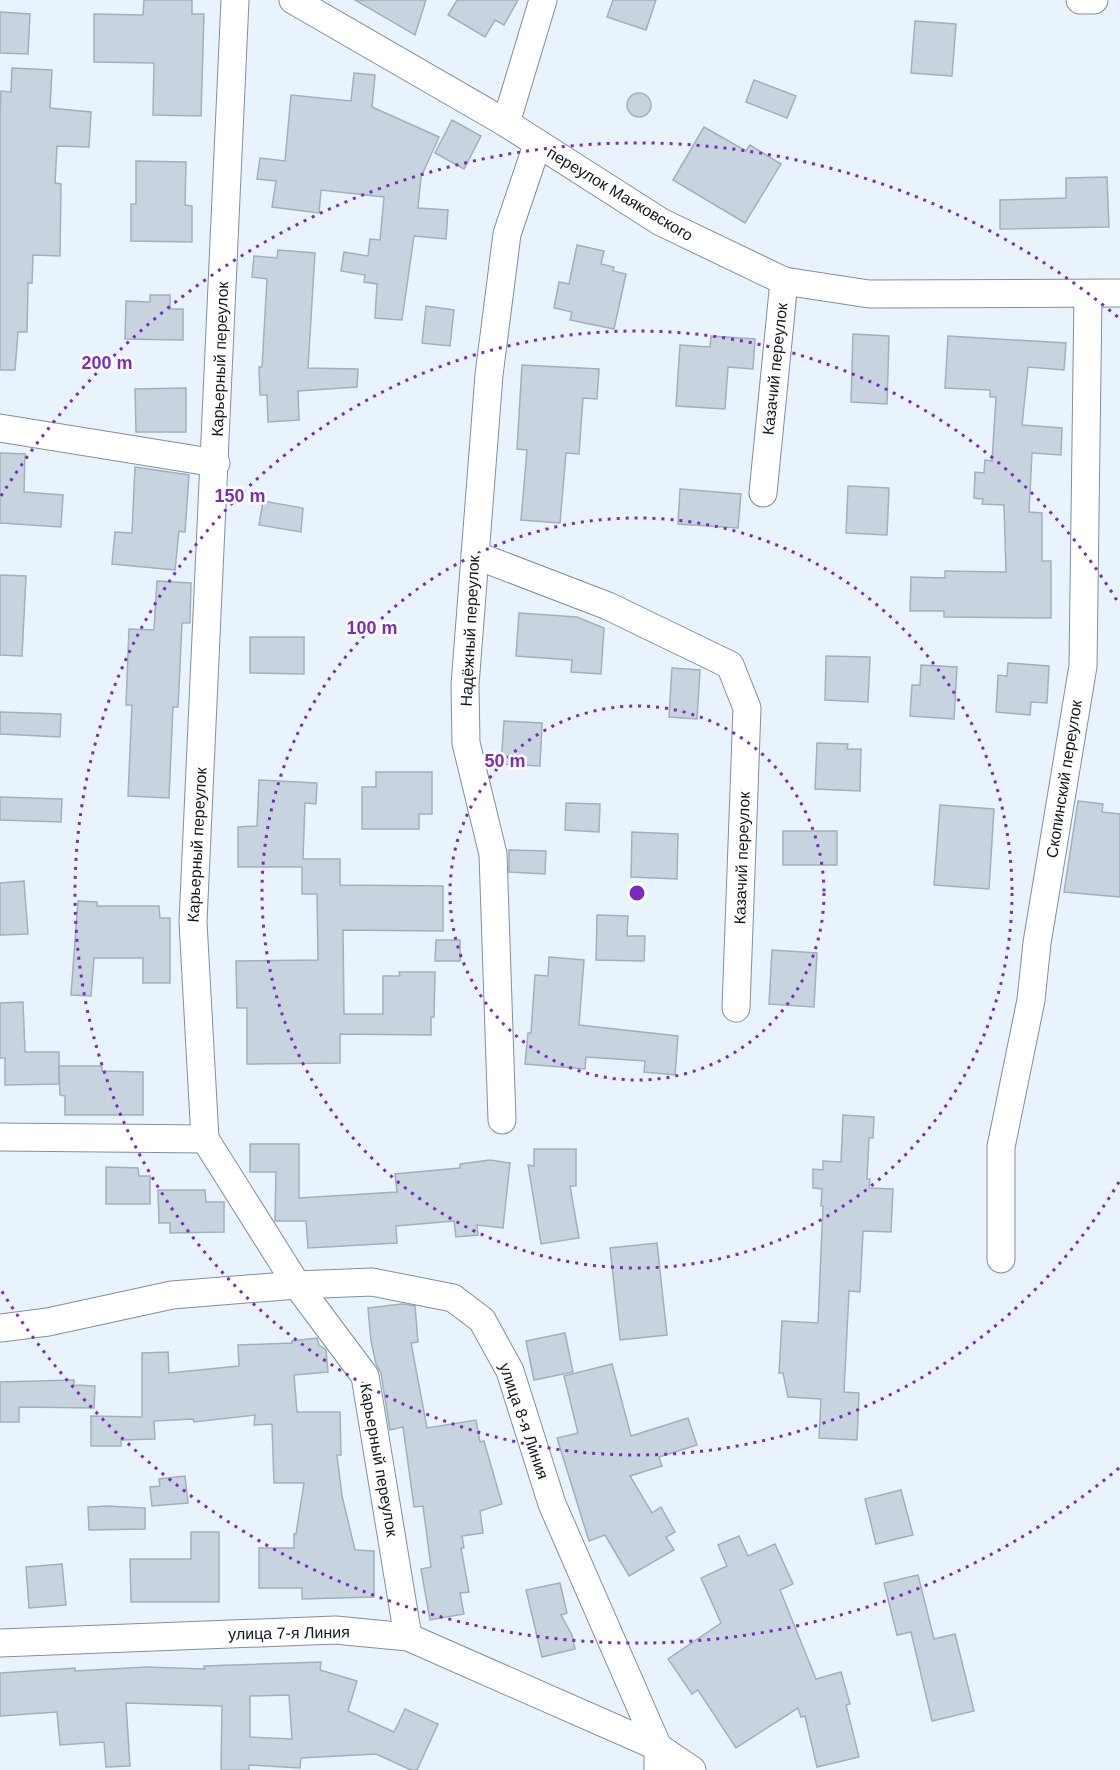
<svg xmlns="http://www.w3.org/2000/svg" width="1120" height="1770" viewBox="0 0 1120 1770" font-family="Arial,sans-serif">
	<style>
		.building { fill: #c7d4e0; stroke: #a2b0bb; stroke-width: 1.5; fill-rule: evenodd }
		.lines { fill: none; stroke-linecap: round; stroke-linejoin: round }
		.street-casing { stroke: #828f9a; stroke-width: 29 }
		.street { stroke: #fff; stroke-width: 27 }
		.ring { fill: none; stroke: #7b2cbf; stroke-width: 3; stroke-dasharray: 3 6 }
		.labels { text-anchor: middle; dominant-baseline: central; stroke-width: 5; stroke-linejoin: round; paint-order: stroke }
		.street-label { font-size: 16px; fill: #13181c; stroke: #fff }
		.centre { fill: #7b2cbf; stroke: #fff; stroke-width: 3 }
		.ring-label { font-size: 18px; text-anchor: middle; font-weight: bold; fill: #7b2cbf; stroke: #fff; stroke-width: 5; stroke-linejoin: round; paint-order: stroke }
	</style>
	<rect width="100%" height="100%" fill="#e8f3fd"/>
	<g class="building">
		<polygon points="144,0 192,0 192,14 204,14 201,116 153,115 154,63 94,62 94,14 143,15"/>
		<polygon points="355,0 426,0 415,35"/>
		<polygon points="457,0 518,0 504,25 495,20 485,37 448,15"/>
		<polygon points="613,0 656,0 646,30 607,17"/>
		<polygon points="0,12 30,14 28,54 0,53"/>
		<polygon points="915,21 956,24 952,76 911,73"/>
		<polygon points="12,68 52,70 50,108 91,112 89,147 57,146 55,183 61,184 60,256 33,255 32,283 28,283 27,332 18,332 15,370 0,370 0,113 1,91 11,92"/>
		<polygon points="354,73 375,75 372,107 439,137 421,177 418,208 448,210 446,239 414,236 402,320 375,318 377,284 364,282 365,275 341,271 344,252 368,256 370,239 380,240 384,197 321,190 319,213 272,207 276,181 257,179 260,158 285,161 291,95 351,101"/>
		<polygon points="754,80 796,96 787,118 746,102"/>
		<circle cx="639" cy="105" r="12"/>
		<polygon points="452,120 481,136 464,169 435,153"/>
		<polygon points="704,127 746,151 750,145 781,164 745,223 673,180"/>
		<polygon points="136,161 186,162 185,205 192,206 192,242 131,241 131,204 136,204"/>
		<polygon points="1107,177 1109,227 1000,229 1000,200 1066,198 1066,178"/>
		<polygon points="577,245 604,251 601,264 614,267 613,271 626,274 614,329 570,320 572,312 554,308 559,282 569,284"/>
		<polygon points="278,250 315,253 308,368 358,369 357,387 298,391 299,420 268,422 267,395 260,395 259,367 262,367 267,279 252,277 254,256 277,258"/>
		<polygon points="150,295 170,295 170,309 183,309 183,340 125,339 126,301 150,302"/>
		<polygon points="426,306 454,310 450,346 422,343"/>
		<polygon points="853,334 889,336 887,404 851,402"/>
		<polygon points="711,336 755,339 753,369 728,367 725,409 676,406 680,345 710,347"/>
		<polygon points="948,336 1066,343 1064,370 1028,367 1022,425 1062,428 1061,455 1032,453 1029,512 1042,513 1042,561 1051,561 1051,618 944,617 944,611 910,611 911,577 945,578 945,571 1006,572 1004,505 982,504 983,499 974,498 975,472 984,473 985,460 992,461 996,397 990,397 990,390 945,388"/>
		<polygon points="522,365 599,369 597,399 583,398 579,454 566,453 560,523 521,520 527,450 517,449"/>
		<polygon points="186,388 186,432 136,432 135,389"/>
		<polygon points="0,453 25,454 24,492 63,495 61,527 0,523"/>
		<polygon points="135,467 189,475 185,532 179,531 175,570 112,564 115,532 132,533"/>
		<polygon points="848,486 889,488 887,535 846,533"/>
		<polygon points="680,489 741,494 738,528 678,524"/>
		<polygon points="263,501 303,508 301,532 259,525"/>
		<polygon points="0,575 26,576 22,656 0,655"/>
		<polygon points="157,581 191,583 190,623 182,623 178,707 173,707 169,798 128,796 132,705 126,705 129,629 154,630"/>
		<polygon points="519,613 577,617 604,628 601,674 571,672 572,660 516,656"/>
		<polygon points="250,637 304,637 304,674 250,673"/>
		<polygon points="826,656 870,657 868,702 825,700"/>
		<polygon points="1008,663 1049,666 1047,703 1031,702 1030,715 996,712 998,675 1007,676"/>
		<polygon points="921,665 957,667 954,719 910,716 912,685 920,685"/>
		<polygon points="672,668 700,670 697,719 669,717"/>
		<polygon points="0,712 61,714 60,737 0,734"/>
		<polygon points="504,721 542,723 540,766 501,764"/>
		<polygon points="817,743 848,744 847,749 861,749 860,791 815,789"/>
		<polygon points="376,772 432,772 432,814 419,814 419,829 362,829 362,787 376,787"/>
		<polygon points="259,780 317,783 316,804 305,803 303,859 340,859 340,885 443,886 443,931 343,930 344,1014 383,1014 383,976 400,976 399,972 435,972 434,1017 431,1017 431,1035 340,1034 340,1063 247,1064 247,1008 237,1008 236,961 318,960 317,894 302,894 302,867 238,867 238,827 257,826"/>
		<polygon points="0,797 62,799 61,822 0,820"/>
		<polygon points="1078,801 1103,804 1102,812 1120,814 1120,897 1064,892"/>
		<polygon points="566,803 600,804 599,832 565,830"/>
		<polygon points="940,805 994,809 989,889 934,885"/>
		<rect x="783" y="831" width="54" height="34"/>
		<polygon points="632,832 678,834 677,879 631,877"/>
		<polygon points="509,850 546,851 545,874 509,872"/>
		<polygon points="24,881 28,934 0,935 0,883"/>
		<polygon points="78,901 97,902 97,906 159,906 160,918 170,918 170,983 143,983 143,958 94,958 91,996 71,995"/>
		<polygon points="597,915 628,916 627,936 645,936 644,961 596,960"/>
		<polygon points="436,940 460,940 460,961 435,961"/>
		<polygon points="772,950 817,953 814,1007 769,1004"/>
		<polygon points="549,957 584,960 579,1025 678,1036 675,1075 644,1072 645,1061 586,1057 585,1069 525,1064 528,1033 531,1033 535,975 548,976"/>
		<polygon points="23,1002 25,1052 59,1052 59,1084 5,1085 5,1058 0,1058 0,1003"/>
		<polygon points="59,1066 102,1066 102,1071 143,1072 143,1115 65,1115 65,1096 60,1095"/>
		<polygon points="843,1115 874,1117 873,1138 869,1138 867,1179 870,1179 869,1188 893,1189 891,1232 863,1231 860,1292 849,1291 844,1392 859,1393 857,1440 819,1438 821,1399 788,1397 783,1373 779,1373 782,1321 818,1323 823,1206 821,1206 822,1189 813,1188 813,1169 823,1170 823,1161 841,1162"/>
		<polygon points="250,1144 299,1144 299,1198 397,1192 395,1174 460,1168 460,1164 490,1160 510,1163 503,1228 477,1225 478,1235 456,1237 454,1221 396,1226 397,1243 308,1248 306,1221 275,1221 276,1172 250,1172"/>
		<polygon points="534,1149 576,1149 576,1186 570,1186 579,1238 541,1244 528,1165 534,1166"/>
		<polygon points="106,1167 138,1168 139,1176 150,1176 150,1204 106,1204"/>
		<polygon points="158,1190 205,1190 206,1202 224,1202 224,1232 170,1233 170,1223 159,1223"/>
		<polygon points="657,1243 667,1335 620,1340 610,1248"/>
		<polygon points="402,1304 415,1306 418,1342 411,1343 427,1428 476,1420 480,1442 484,1441 502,1504 480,1511 483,1533 462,1536 464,1548 461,1548 469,1592 460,1593 464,1614 430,1620 421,1569 431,1567 423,1506 414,1507 403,1427 390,1430 381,1373 376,1364 371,1341 368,1308"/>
		<polygon points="565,1333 573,1372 534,1380 526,1341"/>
		<polygon points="317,1338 319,1345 326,1350 328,1372 294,1375 297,1412 340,1412 341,1455 337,1455 342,1496 355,1550 374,1551 374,1597 302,1599 302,1588 259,1588 259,1548 294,1548 294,1534 296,1534 304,1483 274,1483 272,1424 254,1425 255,1415 194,1422 193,1419 154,1421 155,1439 121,1440 121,1446 91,1446 91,1416 142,1417 142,1353 168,1352 169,1373 239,1366 238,1345 292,1343 292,1341"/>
		<polygon points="612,1364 631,1436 688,1418 697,1445 659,1457 662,1466 630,1476 652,1513 661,1507 675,1532 666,1537 674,1550 629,1576 605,1535 589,1541 557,1438 578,1433 564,1376"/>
		<polygon points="74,1380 74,1385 95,1386 94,1408 19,1407 19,1422 0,1422 0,1382"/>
		<polygon points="185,1476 188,1503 152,1506 150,1487 160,1486 159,1479"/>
		<polygon points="901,1490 913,1535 876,1544 865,1499"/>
		<polygon points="107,1506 145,1508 145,1529 89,1530 88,1507"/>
		<polygon points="191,1532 219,1532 219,1602 131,1602 130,1559 191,1559"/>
		<polygon points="739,1536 748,1556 775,1544 793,1584 780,1590 816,1679 841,1672 850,1704 846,1705 859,1757 817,1767 805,1716 801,1717 798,1708 736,1748 698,1690 692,1694 668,1659 721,1623 701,1578 727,1566 718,1545"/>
		<polygon points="62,1564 66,1605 29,1608 26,1567"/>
		<polygon points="918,1575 934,1639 955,1634 974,1711 932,1721 911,1632 897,1635 884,1583"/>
		<polygon points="560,1583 567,1613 561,1615 572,1635 575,1649 542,1657 526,1590"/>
		<path d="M321 1662 320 1670 357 1681 348 1711 394 1732 405 1709 438 1724 417 1770H411L376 1754 301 1758 300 1768 249 1765V1770H221L222 1706 126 1703 130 1766 106 1767 104 1742 60 1745 57 1712 0 1716V1673L75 1668V1671L147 1667 205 1669 204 1666ZM289 1695 292 1739 250 1737V1696Z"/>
	</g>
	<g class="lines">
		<g class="street-casing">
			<g id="street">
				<polyline points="235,0 193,922 205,1139 297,1285 365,1376 408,1637"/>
				<polyline points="293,0 506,123 661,222 784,281 869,294 1120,293"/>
				<polyline points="1080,0 1094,0"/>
				<polyline points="506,123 543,0"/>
				<polyline points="0,428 216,463"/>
				<polyline points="763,493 784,281"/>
				<polyline points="475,555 608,606 730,665 747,708 736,1008"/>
				<polyline points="502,1120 493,854 466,743 465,685 489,375 507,234 537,145"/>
				<polyline points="0,1137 205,1139"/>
				<polyline points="1001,1259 1001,1147 1031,1000 1037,943 1083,666 1088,294"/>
				<polyline points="0,1328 48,1322 172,1295 297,1285 372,1282 453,1298 482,1320 510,1371 552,1504 658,1747 658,1770"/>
				<polyline points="0,1643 335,1630 408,1637 658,1747 692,1770"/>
			</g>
		</g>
		<use href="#street" class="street"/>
	</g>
	<g class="ring">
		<circle cx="637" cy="893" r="187"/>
		<circle cx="637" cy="893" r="375"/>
		<path d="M1119 1182A562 562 0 1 1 1119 604"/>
		<path d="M1119 1468A750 750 0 0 1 1 1290M1 496A750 750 0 0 1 1119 318"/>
	</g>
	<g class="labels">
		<g class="street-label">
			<text transform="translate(620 194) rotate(31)">переулок Маяковского</text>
			<text transform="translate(220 359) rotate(-88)">Карьерный переулок</text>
			<text transform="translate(775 369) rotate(-84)">Казачий переулок</text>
			<text transform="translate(470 631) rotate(-87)">Надёжный переулок</text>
			<text transform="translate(1064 779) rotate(-81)">Скопинский переулок</text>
			<text transform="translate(197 845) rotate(-87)">Карьерный переулок</text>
			<text transform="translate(742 858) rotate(-88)">Казачий переулок</text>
			<text transform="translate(524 1421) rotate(71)">улица 8-я Линия</text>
			<text transform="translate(379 1460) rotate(80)">Карьерный переулок</text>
			<text transform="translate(289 1633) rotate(-1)">улица 7-я Линия</text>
		</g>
	</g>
	<circle cx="637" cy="893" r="9" class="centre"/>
	<g class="ring-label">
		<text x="107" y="369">200 m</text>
		<text x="240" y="502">150 m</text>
		<text x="372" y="634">100 m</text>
		<text x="505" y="767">50 m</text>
	</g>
</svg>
